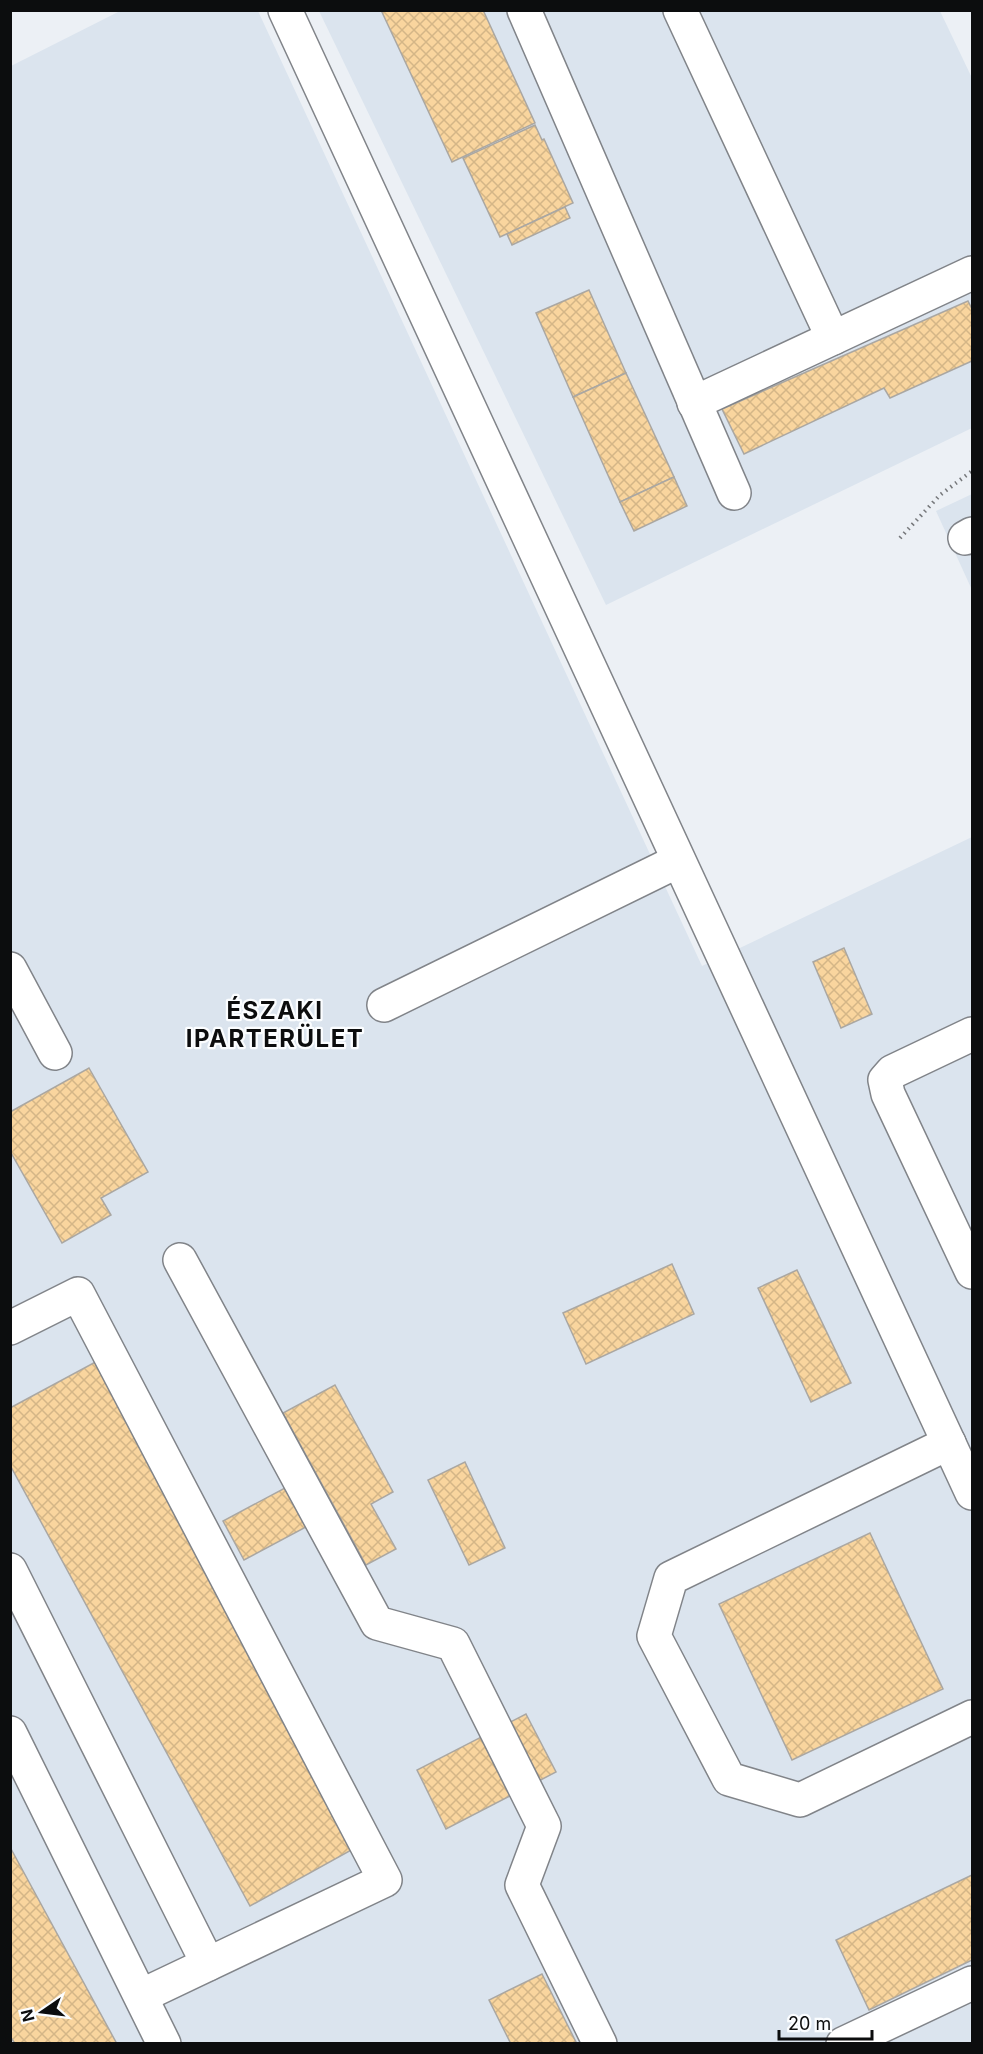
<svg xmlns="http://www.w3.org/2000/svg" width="983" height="2054" viewBox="0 0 983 2054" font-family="Inter,sans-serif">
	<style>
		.built { fill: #dbe4ee }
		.building { fill: url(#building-cross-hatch); stroke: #aaa7a2; stroke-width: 1.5 }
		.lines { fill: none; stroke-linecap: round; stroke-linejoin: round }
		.minor-casing { stroke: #818489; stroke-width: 36 }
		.path { stroke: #76787b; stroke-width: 4; stroke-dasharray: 1.5 4.5; stroke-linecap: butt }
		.minor { stroke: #fff; stroke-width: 33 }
		.labels { text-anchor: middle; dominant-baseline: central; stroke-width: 4.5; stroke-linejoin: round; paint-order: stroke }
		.district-label { font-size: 24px; font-weight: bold; letter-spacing: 1.5px; fill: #0c0d0e; stroke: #fbfdff }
	</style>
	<defs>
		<pattern id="building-cross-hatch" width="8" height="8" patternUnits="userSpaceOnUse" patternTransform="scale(1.5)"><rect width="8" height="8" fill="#f9d59e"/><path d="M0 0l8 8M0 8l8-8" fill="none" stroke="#d4b687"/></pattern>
	</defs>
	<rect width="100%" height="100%" fill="#ecf0f5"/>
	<g class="built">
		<polygon points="120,11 258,11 702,966 972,837 972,2043 11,2044 11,66"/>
		<polygon points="319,11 940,11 972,78 972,428 606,605"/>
		<polygon points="972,494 972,590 936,511"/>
	</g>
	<g class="building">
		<polygon points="381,10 483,10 535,123 452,162"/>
		<polygon points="535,125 542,140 544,139 573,203 500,237 463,158"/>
		<polygon points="565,207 570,218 512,245 507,234"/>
		<polygon points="589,290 626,373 573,397 536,313"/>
		<polygon points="968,301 972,309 972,361 890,398 884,388 744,454 722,409"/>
		<polygon points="626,373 674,477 620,502 573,397"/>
		<polygon points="674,477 687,506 634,531 620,502"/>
		<polygon points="844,948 872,1014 841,1028 813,962"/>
		<polygon points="89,1068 148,1172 101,1198 111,1215 62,1243 10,1151 10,1112"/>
		<polygon points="672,1264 694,1314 586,1364 563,1313"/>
		<polygon points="797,1270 851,1383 811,1402 758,1288"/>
		<polygon points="101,1359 364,1843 250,1906 10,1465 10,1408"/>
		<polygon points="335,1385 393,1492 371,1504 396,1549 366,1565 283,1413"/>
		<polygon points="465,1462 505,1548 469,1565 428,1480"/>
		<polygon points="285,1488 306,1527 244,1560 223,1521"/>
		<polygon points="870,1533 943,1689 792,1760 719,1604"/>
		<polygon points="526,1714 556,1772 446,1829 417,1770"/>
		<polygon points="10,1847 117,2044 15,2044 10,2036"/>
		<polygon points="972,1875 972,1960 869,2010 836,1940"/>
		<polygon points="542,1974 577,2044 511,2044 489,2000"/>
	</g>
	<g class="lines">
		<g class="minor-casing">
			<g id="minor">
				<polyline points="285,10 972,1493"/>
				<polyline points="524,10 734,493"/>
				<polyline points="680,10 833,338"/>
				<polyline points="694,403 972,273"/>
				<polyline points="965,538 972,534"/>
				<polyline points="10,969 55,1053"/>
				<polyline points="384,1005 678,861"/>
				<polyline points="972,1034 892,1072 885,1080 888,1094 972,1272"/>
				<polyline points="180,1260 377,1623 453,1644 544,1826 522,1885 600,2044"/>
				<polyline points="10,1328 78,1294 385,1880 141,1996"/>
				<polyline points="949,1443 671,1578 654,1636 729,1779 800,1800 972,1717"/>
				<polyline points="10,1570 208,1964"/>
				<polyline points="10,1733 164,2044"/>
				<polyline points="843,2044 972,1983"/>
			</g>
		</g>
		<polyline class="path" points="900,538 940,495 972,471"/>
		<use href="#minor" class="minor"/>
	</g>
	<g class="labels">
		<g class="district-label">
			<text x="275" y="1010">ÉSZAKI<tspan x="275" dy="28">IPARTERÜLET</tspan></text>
		</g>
	</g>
	<rect width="983" height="2054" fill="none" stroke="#0c0d0e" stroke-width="24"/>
	<g transform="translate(42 2012) rotate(256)" stroke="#fbfdff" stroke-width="4.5" paint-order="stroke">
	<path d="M0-4.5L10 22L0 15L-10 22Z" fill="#0c0d0e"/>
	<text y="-9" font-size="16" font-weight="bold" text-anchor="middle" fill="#0c0d0e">N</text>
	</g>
	<path d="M779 2030v9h93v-9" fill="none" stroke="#0c0d0e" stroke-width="3"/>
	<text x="788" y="2030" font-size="18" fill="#0c0d0e" stroke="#fbfdff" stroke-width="4.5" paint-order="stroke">20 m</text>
</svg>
